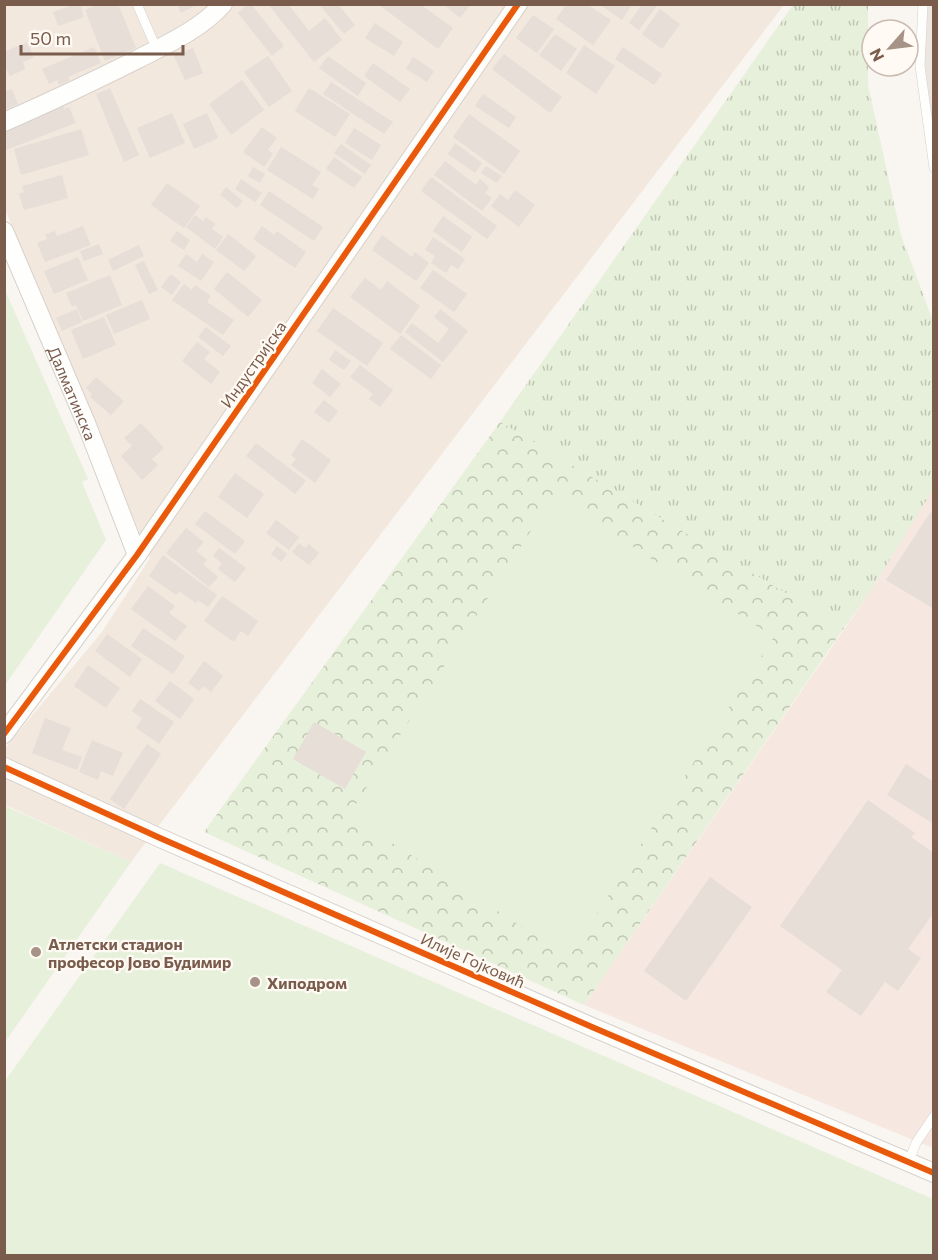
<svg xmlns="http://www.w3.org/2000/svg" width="938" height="1260" viewBox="0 0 938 1260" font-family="Commissioner,sans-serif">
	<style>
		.residential { fill: #f2e8de }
		.commercial { fill: #f6e8e1 }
		.industrial { fill: #ede5e0 }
		.grass { fill: url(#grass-tufts) }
		.park { fill: url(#park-crowns) }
		.pitch { fill: #e7f0db }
		.building { fill: #e6ded7 }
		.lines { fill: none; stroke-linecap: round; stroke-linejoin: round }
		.lane-casing { stroke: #d7d1cb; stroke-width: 10 }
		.street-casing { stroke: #d7d1cb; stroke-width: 20 }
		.lane { stroke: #fefefd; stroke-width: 9 }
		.street { stroke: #fefefd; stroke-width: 18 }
		.cycleway-casing { stroke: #fffaf3; stroke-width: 10 }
		.cycleway { stroke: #e8590c; stroke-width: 6 }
		.poi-dot { fill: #a69286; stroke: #fffaf3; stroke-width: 2 }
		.labels { text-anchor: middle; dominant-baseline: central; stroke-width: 4.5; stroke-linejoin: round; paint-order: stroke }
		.street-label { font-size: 16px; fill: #7a5c4d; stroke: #fffaf3 }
		.poi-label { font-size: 16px; font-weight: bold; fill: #7a5c4d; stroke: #fffaf3; text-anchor: start }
	</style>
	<defs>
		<pattern id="grass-tufts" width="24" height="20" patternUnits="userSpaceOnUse" patternTransform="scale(1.5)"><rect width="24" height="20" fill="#e7f0db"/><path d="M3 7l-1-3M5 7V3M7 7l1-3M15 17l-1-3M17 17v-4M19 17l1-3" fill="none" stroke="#c0c6b4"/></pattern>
		<pattern id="park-crowns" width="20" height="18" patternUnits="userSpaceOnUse" patternTransform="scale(1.5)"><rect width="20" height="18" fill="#e7f0db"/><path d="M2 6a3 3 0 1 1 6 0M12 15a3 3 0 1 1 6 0" fill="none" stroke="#c0c6b4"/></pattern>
	</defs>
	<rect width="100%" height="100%" fill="#f9f5f0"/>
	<polygon class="residential" points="5,5 784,5 131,862 5,805 5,748 102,632 150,558 5,209"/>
	<polygon class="commercial" points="933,488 933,1148 584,1005 870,592"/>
	<polygon class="industrial" points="923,5 933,5 933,168 920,66"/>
	<polygon class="grass" points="793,5 868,5 868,85 901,235 933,321 934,488 870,592 844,628 500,422"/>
	<polygon class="park" points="500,422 844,628 584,1005 204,832"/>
	<g class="pitch">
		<polygon points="5,290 88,479 82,482 106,540 5,685"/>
		<polygon points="553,496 774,637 569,957 349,815"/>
		<polygon points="5,806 131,862 5,1042"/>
		<polygon points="160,863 933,1199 933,1255 5,1255 5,1081"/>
	</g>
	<g class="building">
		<polygon points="75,4 80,4 84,17 58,26 53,12"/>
		<polygon points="99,4 118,4 136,48 105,61 85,10"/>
		<polygon points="177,4 198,4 181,13"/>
		<polygon points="248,4 251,4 284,46 272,56 238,13"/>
		<polygon points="268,4 288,4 309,31 325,18 342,40 314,62"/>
		<polygon points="319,4 338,4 355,25 344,34"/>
		<polygon points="378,4 420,4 453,28 438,49"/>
		<polygon points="443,4 471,4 460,18"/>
		<polygon points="599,4 632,4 622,20"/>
		<polygon points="642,4 658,4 639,30 629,23"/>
		<polygon points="566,5 588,5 611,20 593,45 556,19"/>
		<polygon points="660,9 680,24 662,49 642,34"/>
		<polygon points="533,15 554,29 537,53 516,38"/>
		<polygon points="375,23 403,42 394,56 365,38"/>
		<polygon points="555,34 577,49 561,71 539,55"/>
		<polygon points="27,42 34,57 23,62 25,69 10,76 6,69 4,70 4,52"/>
		<polygon points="584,45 615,66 596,94 566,73"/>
		<polygon points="94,47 101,63 68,77 70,80 59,85 57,80 49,84 42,69"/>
		<polygon points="623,47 662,74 654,85 615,59"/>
		<polygon points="193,48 203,73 185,80 174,56"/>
		<polygon points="504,54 562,97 550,113 492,69"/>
		<polygon points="268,56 292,91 269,107 244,72"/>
		<polygon points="328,56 366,83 358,96 319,68"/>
		<polygon points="413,57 434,71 427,82 406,69"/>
		<polygon points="373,63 410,89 400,102 364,76"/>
		<polygon points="242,80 264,110 231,135 209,104"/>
		<polygon points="331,82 393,122 384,134 323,94"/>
		<polygon points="110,88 139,155 124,162 96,94"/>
		<polygon points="309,88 350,114 335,137 295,111"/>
		<polygon points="12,89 18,104 4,110 4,92"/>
		<polygon points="483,94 516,117 509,128 475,106"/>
		<polygon points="62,102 64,109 69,107 76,123 6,150 4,130"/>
		<polygon points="172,113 185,143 150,158 137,128"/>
		<polygon points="207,113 218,138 194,149 183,124"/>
		<polygon points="469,114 520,151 504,174 453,137"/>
		<polygon points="262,127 277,138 268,150 273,154 264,167 243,152"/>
		<polygon points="354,128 381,145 372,160 345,143"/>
		<polygon points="81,129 89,155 21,175 14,149"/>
		<polygon points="455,143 482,163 475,173 448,154"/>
		<polygon points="341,144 371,165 365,174 334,153"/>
		<polygon points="281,147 321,172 312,185 319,189 313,199 267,170"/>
		<polygon points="334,157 362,177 354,188 326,169"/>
		<polygon points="445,161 476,185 480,179 489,187 485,193 492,198 482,211 434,175"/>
		<polygon points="486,166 502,176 497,183 481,173"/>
		<polygon points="253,167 265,174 260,183 248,176"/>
		<polygon points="62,175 68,198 24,210 19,194 24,192 22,186"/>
		<polygon points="431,177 497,226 487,239 421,191"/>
		<polygon points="241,179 262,193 255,202 235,189"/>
		<polygon points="167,183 200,206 184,228 151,205"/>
		<polygon points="226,187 243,201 237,208 220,195"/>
		<polygon points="515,190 535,205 519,227 491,206 500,194 508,200"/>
		<polygon points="269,191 323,227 314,241 260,205"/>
		<polygon points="195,215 203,221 206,217 215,224 212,229 223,237 215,249 186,227"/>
		<polygon points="443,216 472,237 462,252 433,231"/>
		<polygon points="83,226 91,245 45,262 37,243 47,239 45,234 55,231 57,236"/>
		<polygon points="262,226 274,235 277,231 306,252 295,268 253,239"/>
		<polygon points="177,231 190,240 184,250 170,241"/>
		<polygon points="228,234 256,256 244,271 216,250"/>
		<polygon points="382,235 412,257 415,252 429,263 416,281 372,250"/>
		<polygon points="433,237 465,259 458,269 451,265 446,273 431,263 435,256 425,250"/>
		<polygon points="99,244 103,254 84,261 80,251"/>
		<polygon points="139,245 144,256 113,271 108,260"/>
		<polygon points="186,254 197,262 202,254 214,262 201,281 178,266"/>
		<polygon points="78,257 88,280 54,294 44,271"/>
		<polygon points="144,261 158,290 149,294 135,265"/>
		<polygon points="433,270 467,294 454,312 420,288"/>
		<polygon points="227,272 262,300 248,317 214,289"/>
		<polygon points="171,274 181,282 172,295 161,287"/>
		<polygon points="110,275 122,305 83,321 76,305 72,307 66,293"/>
		<polygon points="365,278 381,290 387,281 420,306 400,334 350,297"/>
		<polygon points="184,284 192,290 195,285 211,296 207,302 234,320 223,335 172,300"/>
		<polygon points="142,300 150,319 114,334 106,315"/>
		<polygon points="333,308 383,343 367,366 317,331"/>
		<polygon points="77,309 82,322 62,331 56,318"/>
		<polygon points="440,309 468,331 443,362 405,332 412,323 438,343 449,329 434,317"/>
		<polygon points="104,317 116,345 83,359 71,330"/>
		<polygon points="206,327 231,346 223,356 198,337"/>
		<polygon points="401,335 441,365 431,379 390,349"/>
		<polygon points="197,342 210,352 204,359 220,372 211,384 182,361"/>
		<polygon points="335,350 351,361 344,370 329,360"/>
		<polygon points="360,365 393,390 380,407 369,399 373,394 350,377"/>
		<polygon points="322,369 341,384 330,397 312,383"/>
		<polygon points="96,377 124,401 111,415 90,397 92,394 86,388"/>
		<polygon points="324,400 338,411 329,423 314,412"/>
		<polygon points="141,423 164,448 152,459 158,465 142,480 121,456 132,446 124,438"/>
		<polygon points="302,439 331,460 315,483 291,465 296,459 291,455"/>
		<polygon points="256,443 306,481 295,494 246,456"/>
		<polygon points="235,473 264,494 247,518 218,497"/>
		<polygon points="934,507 934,609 886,580"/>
		<polygon points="205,511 245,541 235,554 195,524"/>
		<polygon points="276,520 299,537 289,550 266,533"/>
		<polygon points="186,528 204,542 196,551 207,560 203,564 218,577 209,587 166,553"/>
		<polygon points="299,543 305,548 309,544 319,553 309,565 292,552"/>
		<polygon points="277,546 287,554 281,562 271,554"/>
		<polygon points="219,548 246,568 235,582 218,569 222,563 213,556"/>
		<polygon points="163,555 217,595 208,607 198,600 196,603 179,591 176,595 149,576"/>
		<polygon points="148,586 175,606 169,613 187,626 175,641 131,609"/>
		<polygon points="222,596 258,621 248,636 241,631 234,642 204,621"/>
		<polygon points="143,628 185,656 173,674 131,646"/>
		<polygon points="107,634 142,659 130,677 95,651"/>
		<polygon points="204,661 223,676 211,692 203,686 199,691 188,683"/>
		<polygon points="88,665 120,688 106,708 74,686"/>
		<polygon points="170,681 194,699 180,719 155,701"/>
		<polygon points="140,699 174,722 159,744 136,728 142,718 132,711"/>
		<polygon points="45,718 71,728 62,750 82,757 77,770 32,753"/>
		<polygon points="314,722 366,752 345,789 293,759"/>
		<polygon points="92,740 123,753 113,776 101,771 98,780 79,772"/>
		<polygon points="147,744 161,754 124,809 110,799"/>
		<polygon points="906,764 934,782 934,824 887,795"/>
		<polygon points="868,800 915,833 911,837 934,853 934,912 908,949 921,958 898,991 885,982 861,1016 826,992 842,970 780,926"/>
		<polygon points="710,877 752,907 686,1001 644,971"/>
	</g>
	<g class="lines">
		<g class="lane-casing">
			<g id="lane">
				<polyline points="137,4 157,50"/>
				<polyline points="923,4 920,66 934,168"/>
				<polyline points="909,1161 916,1143 934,1116"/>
			</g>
		</g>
		<g class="street-casing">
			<g id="street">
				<path d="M4 122C50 102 94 81 138 59 167 44 201 29 223 4"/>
				<path id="s1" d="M4 231 86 423 137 555"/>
				<polyline points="4,734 137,555 518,4"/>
				<polyline points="4,767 160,838 592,1027 934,1173"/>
			</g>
		</g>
		<use href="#lane" class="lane"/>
		<use href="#street" class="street"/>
		<g class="cycleway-casing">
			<g id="cycleway">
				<polyline points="4,734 137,555 518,4"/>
				<polyline points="4,767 160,838 592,1027 934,1173"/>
			</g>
		</g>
		<use href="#cycleway" class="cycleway"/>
	</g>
	<g class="poi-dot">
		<circle cx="36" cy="952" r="6"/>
		<circle cx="255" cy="982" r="6"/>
	</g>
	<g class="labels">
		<g class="street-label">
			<text transform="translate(253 364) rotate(-55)">Индустријска</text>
			<text stroke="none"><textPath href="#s1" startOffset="176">Далматинска</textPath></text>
			<text transform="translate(473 960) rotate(24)">Илије Гојковић</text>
		</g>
		<g class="poi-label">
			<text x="48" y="943">Атлетски стадион<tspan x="48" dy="18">професор Јово Будимир</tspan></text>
			<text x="267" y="982">Хиподром</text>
		</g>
	</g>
	<rect width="938" height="1260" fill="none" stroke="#7a5c4d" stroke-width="12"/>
	<g transform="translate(890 48) rotate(242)"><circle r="28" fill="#fffaf3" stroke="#cabbb1" stroke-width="1.5"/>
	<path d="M0-4.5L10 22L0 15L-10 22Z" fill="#a69286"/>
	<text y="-9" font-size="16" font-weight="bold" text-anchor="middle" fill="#7a5c4d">N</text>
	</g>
	<path d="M21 45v9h162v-9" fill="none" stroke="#7a5c4d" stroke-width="3"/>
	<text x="30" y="45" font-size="18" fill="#7a5c4d" stroke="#fffaf3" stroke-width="4.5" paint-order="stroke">50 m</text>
</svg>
